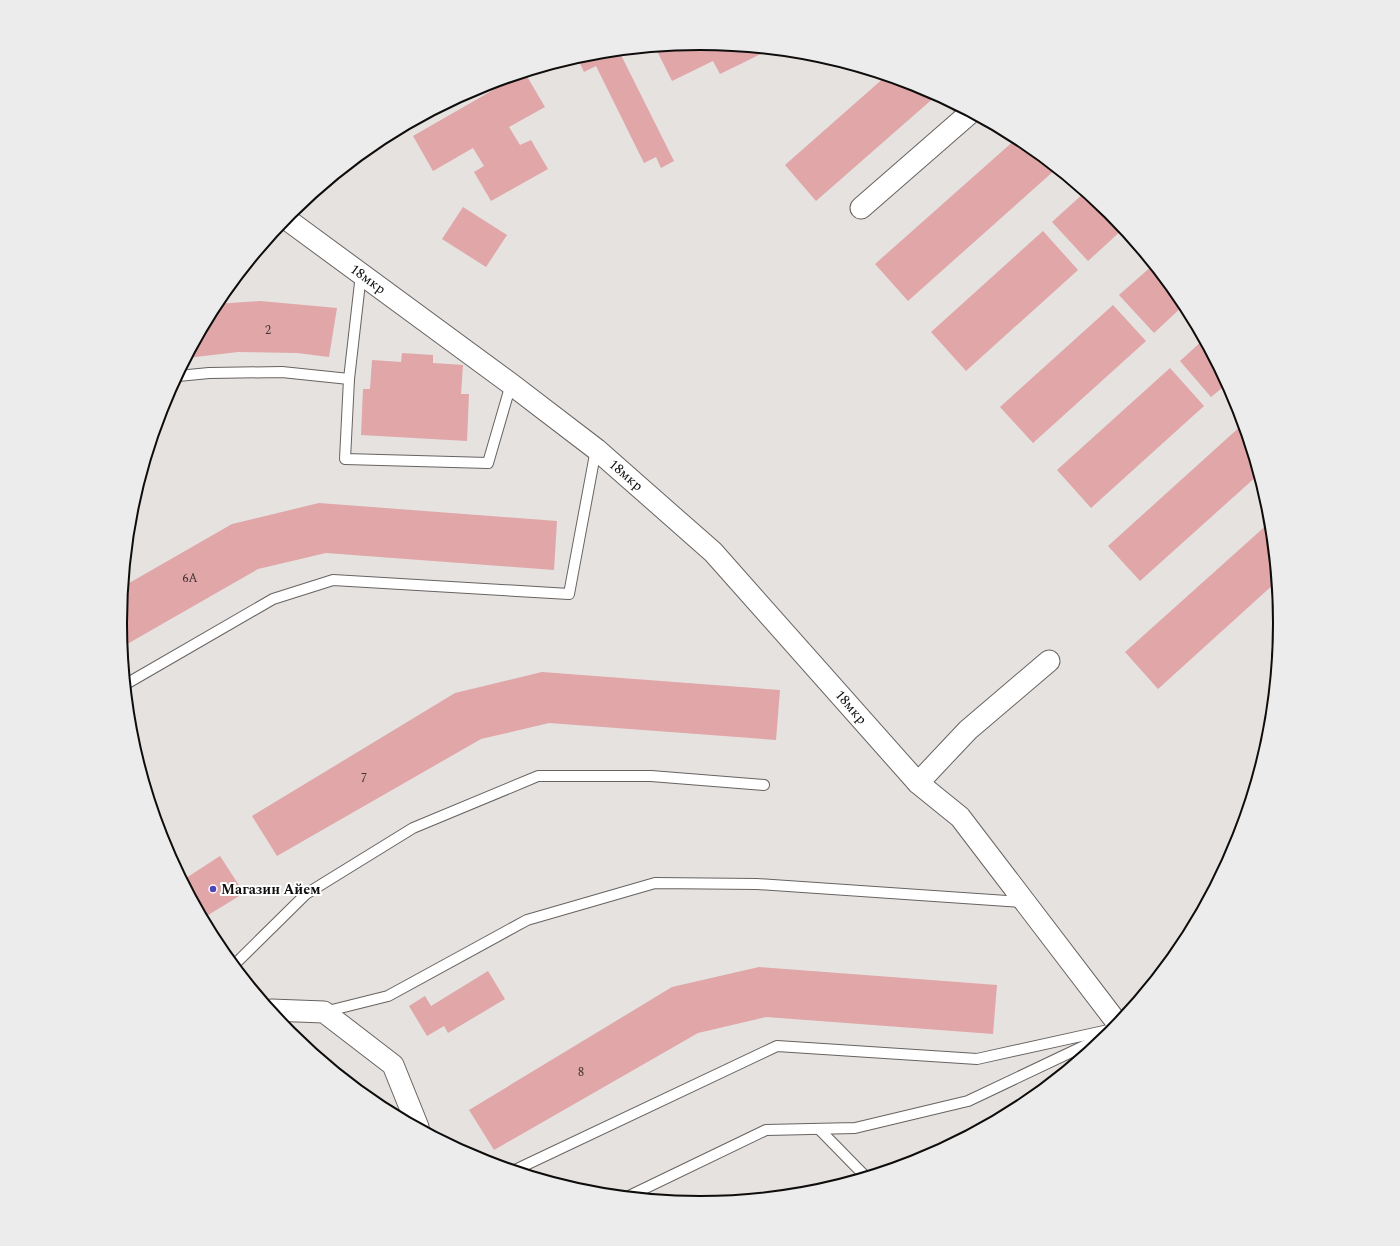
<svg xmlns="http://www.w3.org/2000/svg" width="1400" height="1246" viewBox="0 0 1400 1246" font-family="Spectral,serif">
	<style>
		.building { fill: #e0a6a8 }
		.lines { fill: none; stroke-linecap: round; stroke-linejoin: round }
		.lane-casing { stroke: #676361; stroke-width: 12 }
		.street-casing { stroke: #676361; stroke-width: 23 }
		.lane { stroke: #fff; stroke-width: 10 }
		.street { stroke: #fff; stroke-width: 21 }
		.poi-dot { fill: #4e45bc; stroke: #fff; stroke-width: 1.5 }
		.labels { text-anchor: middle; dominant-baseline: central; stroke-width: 4; stroke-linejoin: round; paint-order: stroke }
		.number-label { font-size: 12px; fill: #423333 }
		.street-label { font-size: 14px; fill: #0e0d0c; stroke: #fff }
		.poi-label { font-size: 14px; font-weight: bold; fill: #0e0d0c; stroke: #fff; text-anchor: start }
		.rim { fill: none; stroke: #0e0d0c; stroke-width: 2 }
	</style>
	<rect width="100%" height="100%" fill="#e6e2e0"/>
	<g class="building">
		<polygon points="700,43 769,50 720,74 713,61 672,81 655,47"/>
		<polygon points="619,51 674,161 661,168 656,157 644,163 596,66 584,72 577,57 587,54"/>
		<polygon points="525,73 545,107 509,127 520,145 531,140 548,169 491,201 474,172 484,166 473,148 433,171 413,136 521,74"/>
		<polygon points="886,76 922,87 937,95 816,201 785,165"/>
		<polygon points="941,97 964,110 957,116"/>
		<polygon points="1017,138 1022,141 1056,169 908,301 875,264"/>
		<polygon points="1085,192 1110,213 1123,229 1088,261 1052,222"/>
		<polygon points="463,207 507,235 486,267 442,239"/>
		<polygon points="1043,231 1078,270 966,371 931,332"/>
		<polygon points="1153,265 1184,305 1154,333 1119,295"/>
		<polygon points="260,301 337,308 329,357 297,353 238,352 187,358 216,304"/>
		<polygon points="1113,305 1146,341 1033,443 1000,407"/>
		<polygon points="1203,340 1227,384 1211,397 1180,361"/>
		<polygon points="402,353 433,355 433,363 463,365 461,394 469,394 467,441 361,435 363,389 370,389 372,360 401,362"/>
		<polygon points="1170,368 1204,406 1091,508 1057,470"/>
		<polygon points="1243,424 1258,475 1140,581 1108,546"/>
		<polygon points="319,503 557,521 554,570 326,553 258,569 122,647 120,623 124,586 232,524"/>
		<polygon points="1270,522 1276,582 1158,689 1125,652"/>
		<polygon points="542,672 780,690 776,740 549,723 481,739 277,856 252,816 455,693"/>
		<polygon points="220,856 244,893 205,917 183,880"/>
		<polygon points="759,967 997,985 993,1034 766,1017 698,1033 494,1150 469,1110 672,987"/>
		<polygon points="488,971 505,999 448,1033 444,1026 427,1036 409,1006 425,996 431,1006"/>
	</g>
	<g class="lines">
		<g class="lane-casing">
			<g id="lane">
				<polyline points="178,376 209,373 282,372 349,379 361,274"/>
				<polyline points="349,379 345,459 488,463 511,384"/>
				<polyline points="126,684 273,599 333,580 569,594 596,449"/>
				<polyline points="234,965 306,894 413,828 538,776 651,776 764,785"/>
				<polyline points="324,1012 388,996 527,920 655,883 757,884 1023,902"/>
				<polyline points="819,1129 865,1176"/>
				<polyline points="515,1170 777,1046 977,1059 1113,1029"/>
				<polyline points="629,1196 766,1130 855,1128 968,1101 1105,1036"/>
			</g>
		</g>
		<g class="street-casing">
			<g id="street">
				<polyline points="861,208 970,113"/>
				<polyline points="285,218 511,384 596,449 713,552 918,783 960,817 1118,1024"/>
				<polyline points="918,783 968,730 1049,661"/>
				<polyline points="271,1010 324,1012 393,1065 418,1127"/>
			</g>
		</g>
		<use href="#lane" class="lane"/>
		<use href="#street" class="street"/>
	</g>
	<circle class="poi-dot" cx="213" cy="889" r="4"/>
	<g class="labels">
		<g class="number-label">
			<text x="268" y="330">2</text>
			<text x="190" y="578">6А</text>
			<text x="364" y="778">7</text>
			<text x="581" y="1072">8</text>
		</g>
		<g class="street-label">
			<text transform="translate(368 279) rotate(36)">18мкр</text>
			<text transform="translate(626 475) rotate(41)">18мкр</text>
			<text transform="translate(851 707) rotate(49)">18мкр</text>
		</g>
		<g class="poi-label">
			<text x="221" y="889">Магазин Айем</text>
		</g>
	</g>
	<path d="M0 0H1400V1246H0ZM127 623a573 573 0 1 1 1146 0a573 573 0 1 1-1146 0Z" fill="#ececec" fill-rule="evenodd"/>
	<path class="rim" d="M127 623a573 573 0 1 1 1146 0a573 573 0 1 1-1146 0Z"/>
</svg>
